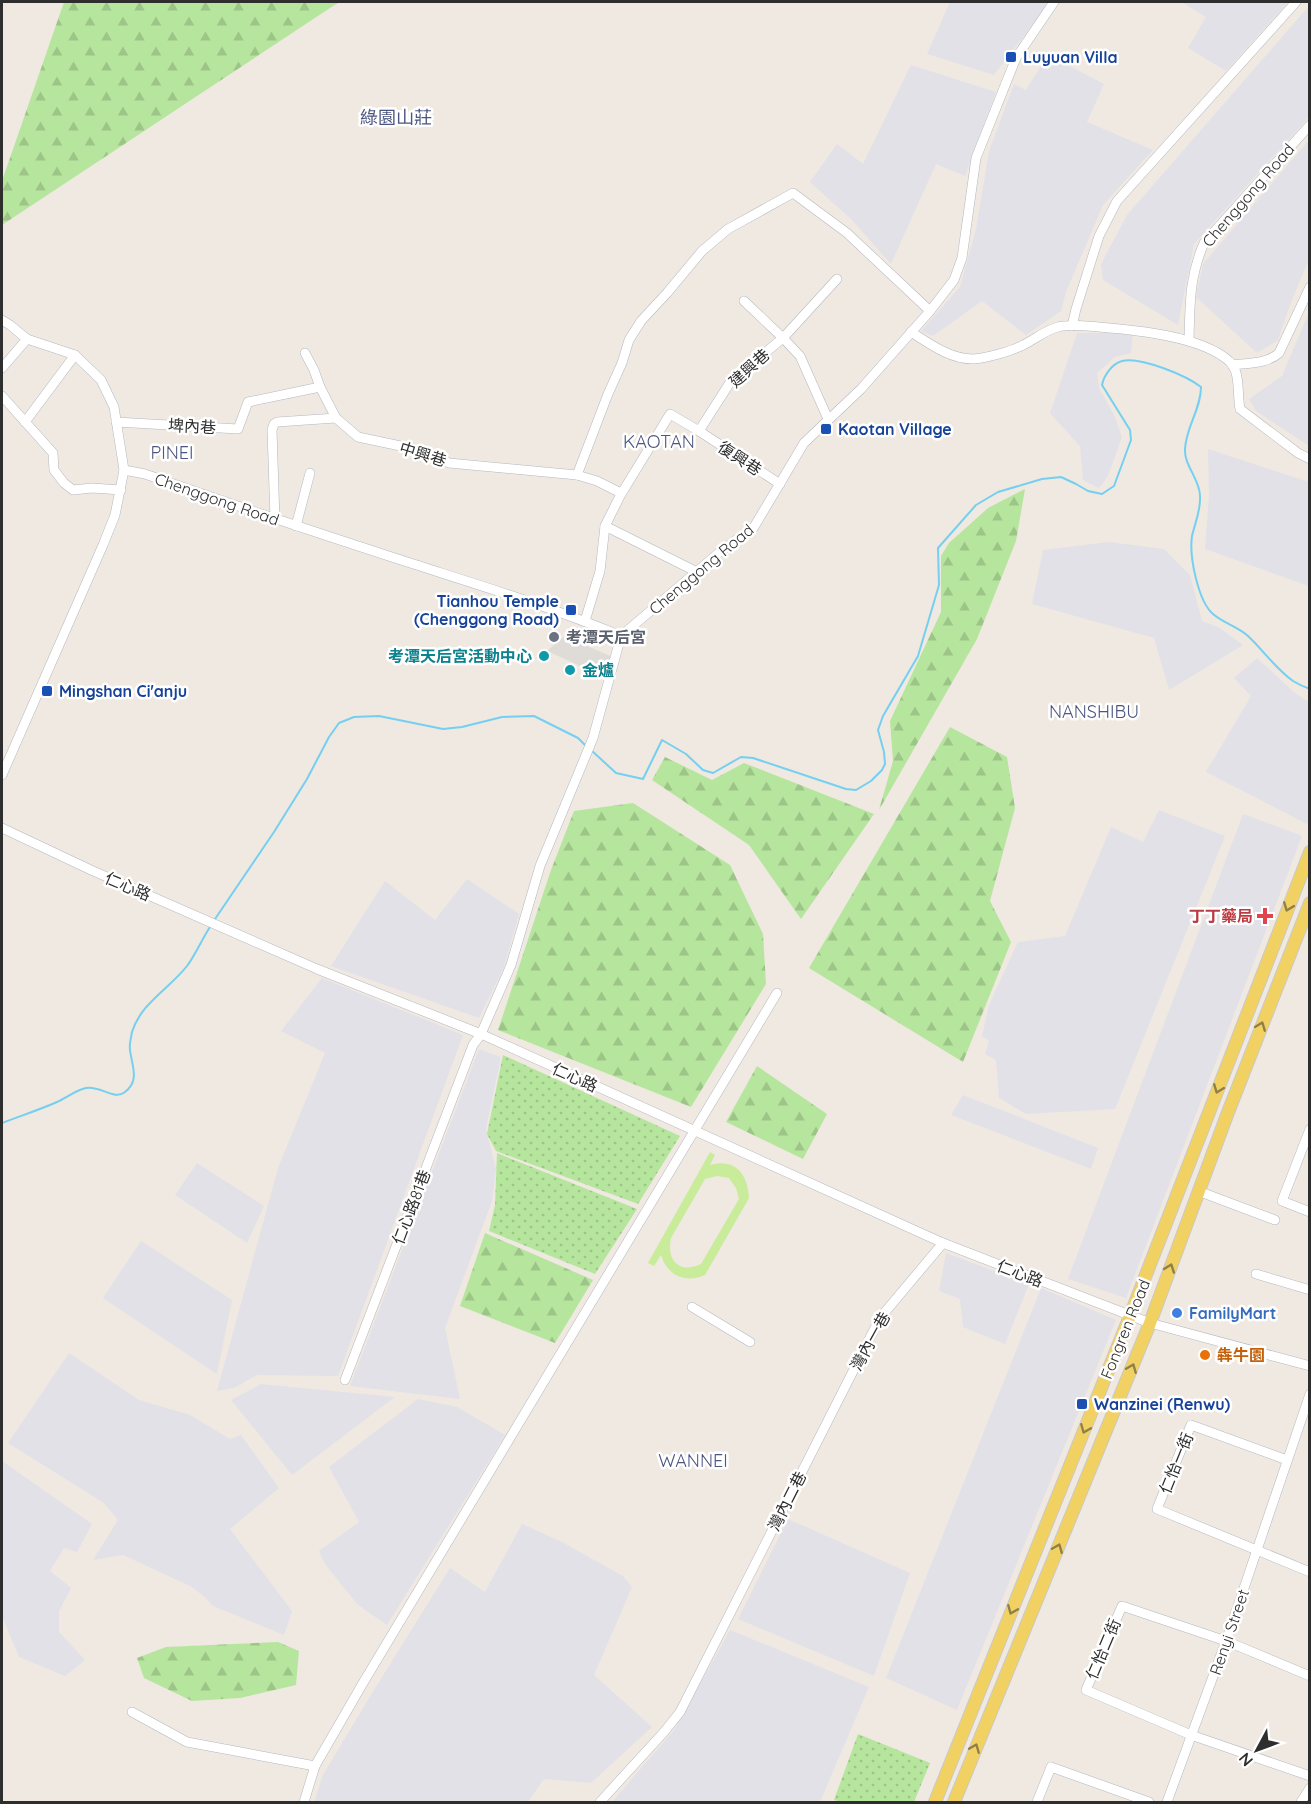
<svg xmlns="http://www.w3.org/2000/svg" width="1311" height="1804" viewBox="0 0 1311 1804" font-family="Quicksand,'Noto Sans TC',sans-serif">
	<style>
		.industrial { fill: #e3e1e8 }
		.grass { fill: url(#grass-dots) }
		.forest { fill: url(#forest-firs) }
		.pitch { fill: #c9ec9a; fill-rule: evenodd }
		.plaza { fill: #dfdcd8 }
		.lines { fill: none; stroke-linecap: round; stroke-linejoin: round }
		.stream { stroke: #75cff0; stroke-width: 2 }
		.minor-casing { stroke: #b4b7c1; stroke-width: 10 }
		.major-casing { stroke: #c9c9c9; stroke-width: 14 }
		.minor { stroke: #fff; stroke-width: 9 }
		.major { stroke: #f2d163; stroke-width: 12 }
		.oneway { stroke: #908048 }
		.transit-dot { fill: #1a4fb4; stroke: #fff; stroke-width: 2 }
		.worship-dot { fill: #6b7280; stroke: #fff; stroke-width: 2 }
		.culture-dot { fill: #0f9aa8; stroke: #fff; stroke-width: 2 }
		.health-dot { fill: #e0444e; stroke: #fff; stroke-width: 2 }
		.shop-dot { fill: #3f7fe0; stroke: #fff; stroke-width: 2 }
		.food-dot { fill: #e8710a; stroke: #fff; stroke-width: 2 }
		.labels { text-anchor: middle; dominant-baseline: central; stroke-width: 5; stroke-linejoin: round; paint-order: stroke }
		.transit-label { font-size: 16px; font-weight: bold; fill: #164399; stroke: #fff; text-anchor: start }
		.street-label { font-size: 16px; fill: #2e2e2e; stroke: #fff }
		.worship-label { font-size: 16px; font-weight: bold; fill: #5b616d; stroke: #fff; text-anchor: start }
		.culture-label { font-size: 16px; font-weight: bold; fill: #0d838f; stroke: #fff; text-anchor: end }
		.health-label { font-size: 16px; font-weight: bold; fill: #be3a42; stroke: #fff; text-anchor: end }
		.shop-label { font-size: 16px; font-weight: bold; fill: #366cbe; stroke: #fff; text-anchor: start }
		.food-label { font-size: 16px; font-weight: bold; fill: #c56008; stroke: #fff; text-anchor: start }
		.neighbourhood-label { font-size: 18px; fill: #4d5680; stroke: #fff }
	</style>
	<defs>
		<pattern id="grass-dots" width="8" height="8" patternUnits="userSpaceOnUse" patternTransform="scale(1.5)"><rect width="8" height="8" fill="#b6e59e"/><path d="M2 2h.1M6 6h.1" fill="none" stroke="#9dc588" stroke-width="1.8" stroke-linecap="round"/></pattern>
		<pattern id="forest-firs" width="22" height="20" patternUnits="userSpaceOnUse" patternTransform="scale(1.5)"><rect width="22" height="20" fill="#b6e59e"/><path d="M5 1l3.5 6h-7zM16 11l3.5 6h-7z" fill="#9dc588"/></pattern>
	</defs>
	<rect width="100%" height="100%" fill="#efe9e1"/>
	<g class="industrial">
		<polygon points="950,2 1047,2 1041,13 994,75 927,54"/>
		<polygon points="1181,2 1288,2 1226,71 1188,48 1206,17"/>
		<polygon points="1309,6 1309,117 1194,244 1178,325 1103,280 1101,264 1127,215"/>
		<polygon points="1048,55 1104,84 1087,122 1153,150 1103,205 1066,292 1061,311 1026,335 982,301 933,336 921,331 960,287 976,229 989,151 1014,84 1026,90"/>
		<polygon points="911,65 996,92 965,176 936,164 891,264 852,220 810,182 837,144 863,164"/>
		<polygon points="1309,140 1309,260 1291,302 1278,340 1257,353 1196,297 1203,264"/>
		<polygon points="1309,312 1310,446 1309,446 1256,411 1249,399 1282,376"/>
		<polygon points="1077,333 1133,333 1131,353 1115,357 1097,373 1099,388 1114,415 1122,437 1108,476 1099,488 1083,480 1080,446 1050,413"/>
		<polygon points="1208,449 1309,482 1309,586 1205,549 1209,495"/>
		<polygon points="1109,542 1164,549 1190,575 1202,621 1218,627 1243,645 1169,690 1154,638 1032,604 1043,550"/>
		<polygon points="1257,658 1295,693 1309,702 1310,818 1307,824 1206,772 1251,696 1234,678"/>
		<polygon points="1159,810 1225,836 1115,1109 1026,1114 999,1098 996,1060 985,1054 989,1041 982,1036 989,1005 1018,942 1065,936 1111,827 1143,842"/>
		<polygon points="1243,814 1302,836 1126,1298 1068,1279"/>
		<polygon points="467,879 519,914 504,967 479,1018 331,966 385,881 435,920"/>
		<polygon points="322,978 463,1035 338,1376 257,1375 234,1388 217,1391 278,1168 325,1053 281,1031"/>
		<polygon points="479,1049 501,1057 486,1129 496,1169 492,1201 445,1328 460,1399 350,1386"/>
		<polygon points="963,1095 1098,1148 1091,1169 951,1115"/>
		<polygon points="197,1163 264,1206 247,1243 175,1195"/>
		<polygon points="141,1241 232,1300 217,1374 103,1298"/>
		<polygon points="946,1253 1029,1284 1005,1344 963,1327 960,1299 939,1291"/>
		<polygon points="1041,1288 1116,1320 957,1710 886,1678"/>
		<polygon points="69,1353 139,1400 190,1415 230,1439 241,1435 279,1488 230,1529 292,1611 284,1635 213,1606 205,1597 190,1586 123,1555 93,1560 118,1520 104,1503 8,1443"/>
		<polygon points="261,1384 395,1397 292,1475 231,1400"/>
		<polygon points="418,1399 457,1407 505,1435 387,1625 358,1605 325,1564 319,1551 359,1522 329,1467"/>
		<polygon points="2,1461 92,1524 77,1552 64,1548 50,1571 71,1588 59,1611 59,1632 85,1660 65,1676 19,1657 2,1616"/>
		<polygon points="788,1519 910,1573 874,1676 738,1619"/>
		<polygon points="522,1524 562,1542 623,1576 632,1587 594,1675 652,1727 591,1783 544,1779 528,1802 314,1802 323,1775 369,1698 450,1568 485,1592"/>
		<polygon points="730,1630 869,1687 820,1802 612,1802 674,1730"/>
	</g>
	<g class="grass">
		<polygon points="503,1055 680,1136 638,1204 496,1151 487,1134"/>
		<polygon points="497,1153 637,1209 595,1274 489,1231 495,1205"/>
		<polygon points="858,1734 930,1763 914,1802 842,1802 834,1800"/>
	</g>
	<g class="forest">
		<polygon points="64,2 339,2 2,225 2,181"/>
		<polygon points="1025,489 1016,541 977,639 879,810 893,761 890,721 941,612 941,556 949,543 988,508"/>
		<polygon points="950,727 1007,757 1015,808 990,901 1011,942 963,1062 809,968"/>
		<polygon points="665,757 712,780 744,763 874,814 801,919 749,845 652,780"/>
		<polygon points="633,803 730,865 763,934 766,984 691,1107 498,1030 551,870 574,811"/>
		<polygon points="757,1066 827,1114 803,1159 726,1122"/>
		<polygon points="485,1233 593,1280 555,1343 460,1306"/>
		<polygon points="278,1642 299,1651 296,1685 240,1698 192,1701 144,1678 137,1658 166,1647"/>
	</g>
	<path class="pitch" d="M710 1152 715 1155 710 1165C735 1158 748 1174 749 1198L705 1275C685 1284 667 1275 661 1255L654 1266 648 1263ZM717 1176 729 1178 736 1188 739 1199 701 1264C680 1274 666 1261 671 1238L705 1179Z"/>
	<polygon class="plaza" points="566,635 578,642 615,658 609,679 547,651"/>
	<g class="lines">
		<g class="stream">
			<path d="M591 750 616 773 643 779 662 740 686 754 703 770 713 773 741 757 753 758 846 789 856 790 871 781 882 770 885 764 884 752 878 730 883 716 918 656 939 585 938 548 976 505 998 492 1042 479 1061 477 1076 484 1088 491 1102 494 1114 486 1131 440 1130 430 1102 385C1104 375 1112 364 1122 361 1140 356 1187 376 1201 387 1201 409 1186 427 1185 449 1184 466 1200 479 1200 496 1201 510 1195 523 1192 536 1189 556 1198 601 1213 614 1223 623 1237 626 1248 636 1263 650 1276 669 1293 681 1298 684 1304 687 1310 689"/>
			<polyline points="213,922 274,832 307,779 329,737 339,723 354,717 379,716 443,729 462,727 502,717 534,716 578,738 586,746"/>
			<path d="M2 1123C20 1116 39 1110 57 1102 66 1098 76 1090 86 1088 100 1085 114 1101 125 1092 140 1081 132 1066 130 1050 129 1045 131 1038 132 1032 141 1003 169 989 187 966 196 954 202 939 210 927"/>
		</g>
		<g class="minor-casing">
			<g id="minor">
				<polyline points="744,301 783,338 800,356 828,419"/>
				<polyline points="2,320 10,325 27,339 75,355 101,380 114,407 124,470 115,515 103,545 2,775"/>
				<polyline points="1072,326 1076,309 1099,236 1117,201 1296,2"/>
				<path d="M911 332C930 344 950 359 973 359 986 358 1009 352 1021 346 1033 341 1045 330 1058 327 1070 324 1086 326 1099 327 1135 330 1201 336 1229 361 1241 371 1237 395 1240 409L1298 453 1310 459"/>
				<path d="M1189 341C1190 304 1189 278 1204 243L1310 125"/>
				<polyline points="305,353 314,370 320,387 336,418 358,437 410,448 449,463 577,475 597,481 621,493"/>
				<path d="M1232 365C1248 363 1267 364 1279 353L1310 287"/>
				<polyline points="2,368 27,339"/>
				<polyline points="2,396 53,453 54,470 64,483 73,490 92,488 121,490"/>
				<polyline points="25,422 75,355"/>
				<polyline points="116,422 238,429 248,402 320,387"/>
				<polyline points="699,431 731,381 783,338 837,279"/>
				<path d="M124 470 145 474C230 504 315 532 401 560 475 584 549 606 621 636"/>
				<polyline points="577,475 608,394 622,363 629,340 641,321 667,293 702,251 728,229 793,193 847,233 930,311"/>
				<polyline points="275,520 272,430 274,424 277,422 336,418"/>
				<polyline points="296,526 310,473"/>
				<polyline points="605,526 697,572"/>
				<polyline points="585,621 600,571 605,526 620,496 670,414 699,431 780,484"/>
				<polyline points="2,828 91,870 317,969 481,1034 943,1243 1150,1323 1310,1366"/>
				<polyline points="1310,1129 1282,1201 1310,1212"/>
				<polyline points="1198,1191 1275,1220"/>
				<polyline points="1256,1274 1310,1290"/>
				<polyline points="692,1307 750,1342"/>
				<polyline points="345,1380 473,1045 481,1034 511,965 540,866 593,738 621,636 721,551 754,527 804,443 861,389 930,311 954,280 962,258 976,158 1016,58 1054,2"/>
				<polyline points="1287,1460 1191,1425 1157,1509 1310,1572"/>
				<polyline points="1310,1676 1226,1641 1122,1606 1086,1690 1191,1735 1310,1776"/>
				<polyline points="132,1712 187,1742 315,1766"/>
				<polyline points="304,1802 315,1766 363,1683 777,993"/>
				<polyline points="600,1802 664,1732 680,1712 880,1318 943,1243"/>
				<polyline points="1037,1802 1051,1767 1149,1802"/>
				<polyline points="1167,1802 1226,1641 1310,1394"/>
				<polyline points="1301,1802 1310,1788"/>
			</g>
		</g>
		<g class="major-casing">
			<g id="major">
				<polyline points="935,1802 1130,1316 1310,852"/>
				<polyline points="954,1802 1150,1323 1227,1115 1310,903"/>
			</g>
		</g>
		<use href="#minor" class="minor"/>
		<use href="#major" class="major"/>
	</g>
	<defs><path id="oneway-chevron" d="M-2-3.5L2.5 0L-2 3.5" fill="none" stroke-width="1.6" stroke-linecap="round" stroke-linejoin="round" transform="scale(1.5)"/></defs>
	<g class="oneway">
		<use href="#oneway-chevron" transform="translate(1288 907) rotate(111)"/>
		<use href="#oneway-chevron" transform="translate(1261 1026) rotate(-69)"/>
		<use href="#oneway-chevron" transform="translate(1218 1089) rotate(111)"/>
		<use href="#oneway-chevron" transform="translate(1170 1268) rotate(-70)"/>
		<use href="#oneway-chevron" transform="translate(1132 1368) rotate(-68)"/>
		<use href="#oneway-chevron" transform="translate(1085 1429) rotate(112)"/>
		<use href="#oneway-chevron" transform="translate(1058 1548) rotate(-68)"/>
		<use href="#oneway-chevron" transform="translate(1012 1610) rotate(112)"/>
		<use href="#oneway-chevron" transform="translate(975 1748) rotate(-68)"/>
	</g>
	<g class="transit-dot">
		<rect x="1005" y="51" width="12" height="12" rx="3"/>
		<rect x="820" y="423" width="12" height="12" rx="3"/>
		<rect x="565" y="604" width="12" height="12" rx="3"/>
		<rect x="41" y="685" width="12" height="12" rx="3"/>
		<rect x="1076" y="1398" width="12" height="12" rx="3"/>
	</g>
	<circle class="worship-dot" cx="554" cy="637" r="6"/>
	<g class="culture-dot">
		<circle cx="544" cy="656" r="6"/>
		<circle cx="570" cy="670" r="6"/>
	</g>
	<path class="health-dot" d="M1262 907h6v6h6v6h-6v6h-6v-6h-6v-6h6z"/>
	<circle class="shop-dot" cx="1177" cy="1313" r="6"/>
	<circle class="food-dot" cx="1205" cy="1355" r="6"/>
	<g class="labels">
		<g class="transit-label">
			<text x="1023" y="57">Luyuan Villa</text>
			<text x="838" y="429">Kaotan Village</text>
			<text x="559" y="601" text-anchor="end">Tianhou Temple<tspan x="559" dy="18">(Chenggong Road)</tspan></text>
			<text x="59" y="691">Mingshan Ci'anju</text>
			<text x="1094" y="1404">Wanzinei (Renwu)</text>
		</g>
		<g class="street-label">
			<text transform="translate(1248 195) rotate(-49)">Chenggong Road</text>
			<text transform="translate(749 368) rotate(-42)">建興巷</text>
			<text transform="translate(192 426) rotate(3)">埤內巷</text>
			<text transform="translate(423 454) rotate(17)">中興巷</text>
			<text transform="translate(740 458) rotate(33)">復興巷</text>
			<text transform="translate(217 499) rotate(19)">Chenggong Road</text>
			<text transform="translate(701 569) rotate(-40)">Chenggong Road</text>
			<text transform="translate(128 886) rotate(23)">仁心路</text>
			<text transform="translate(575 1077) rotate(24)">仁心路</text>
			<text transform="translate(411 1207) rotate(-69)">仁心路81巷</text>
			<text transform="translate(1020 1273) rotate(21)">仁心路</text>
			<text transform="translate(1125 1329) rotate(-68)">Fongren Road</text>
			<text transform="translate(870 1341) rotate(-61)">灣內一巷</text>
			<text transform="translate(1176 1463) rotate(-68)">仁怡一街</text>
			<text transform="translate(787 1501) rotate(-63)">灣內二巷</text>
			<text transform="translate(1229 1632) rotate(-71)">Renyi Street</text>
			<text transform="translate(1103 1649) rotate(-67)">仁怡二街</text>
		</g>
		<g class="worship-label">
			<text x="566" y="637">考潭天后宮</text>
		</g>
		<g class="culture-label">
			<text x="532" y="656">考潭天后宮活動中心</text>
			<text x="582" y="670" text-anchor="start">金爐</text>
		</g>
		<g class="health-label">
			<text x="1253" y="916">丁丁藥局</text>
		</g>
		<g class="shop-label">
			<text x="1189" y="1313">FamilyMart</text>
		</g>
		<g class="food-label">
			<text x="1217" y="1355">犇牛園</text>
		</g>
		<g class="neighbourhood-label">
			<text x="396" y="117">綠園山莊</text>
			<text x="659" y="441">KAOTAN</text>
			<text x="172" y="452">PINEI</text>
			<text x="1094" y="711">NANSHIBU</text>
			<text x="693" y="1460">WANNEI</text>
		</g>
	</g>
	<rect width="1311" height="1804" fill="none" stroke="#2e2e2e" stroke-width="6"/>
	<g transform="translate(1257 1750) rotate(229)" stroke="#ffffff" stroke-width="4.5" paint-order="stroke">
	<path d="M0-4.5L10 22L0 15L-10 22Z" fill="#2e2e2e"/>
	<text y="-9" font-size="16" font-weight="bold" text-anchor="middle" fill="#2e2e2e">N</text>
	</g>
</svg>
